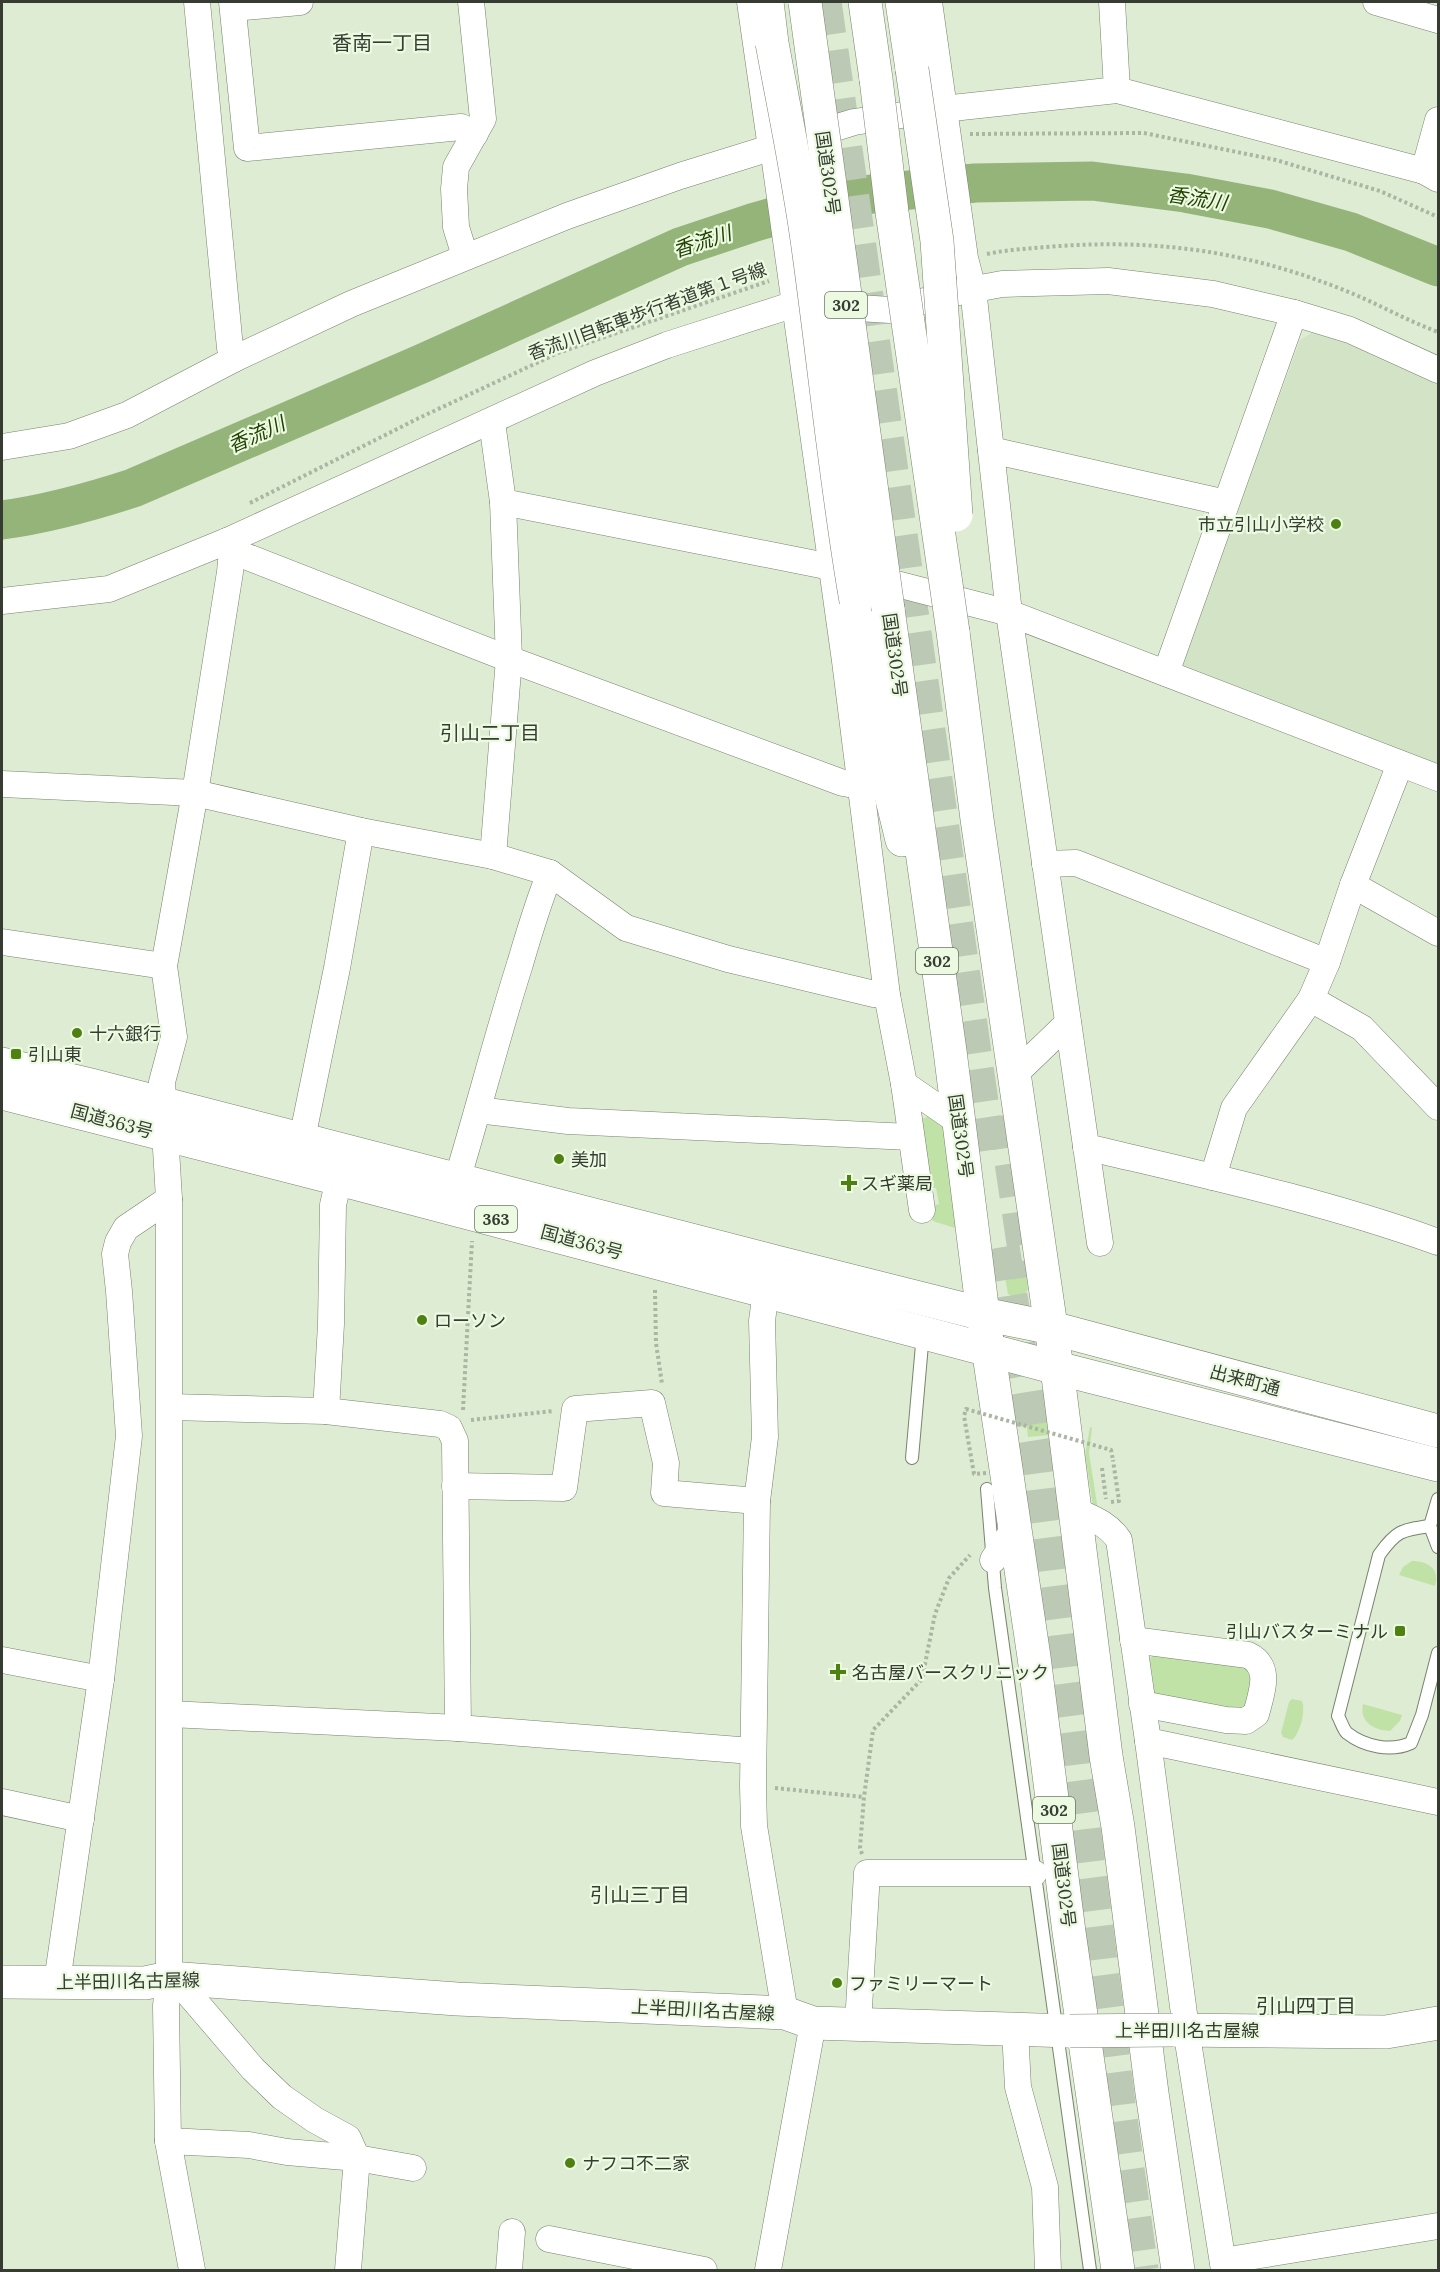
<svg xmlns="http://www.w3.org/2000/svg" width="1440" height="2272" viewBox="0 0 1440 2272" font-family="Lora,'Noto Sans JP',serif">
	<style>
		.built { fill: #d2e4c5 }
		.green { fill: #c1e2a7 }
		.lines { fill: none; stroke-linecap: round; stroke-linejoin: round }
		.river { stroke: #94b47a; stroke-width: 39 }
		.highway-tunnel { stroke: #bcc9b4; stroke-width: 33; stroke-dasharray: 33 16; stroke-linecap: butt }
		.lane-casing { stroke: #77836d; stroke-width: 14 }
		.street-casing { stroke: #77836d; stroke-width: 27 }
		.secondary-casing { stroke: #77836d; stroke-width: 34 }
		.highway-casing { stroke: #77836d; stroke-width: 34 }
		.path { stroke: #aab5a2; stroke-width: 4; stroke-dasharray: 3 3; stroke-linecap: butt }
		.lane { stroke: #fff; stroke-width: 12 }
		.street { stroke: #fff; stroke-width: 26 }
		.secondary { stroke: #fff; stroke-width: 33 }
		.highway { stroke: #fff; stroke-width: 33 }
		.secondary-bridge-casing { stroke: #77836d; stroke-width: 34; stroke-linecap: butt }
		.highway-bridge-casing { stroke: #77836d; stroke-width: 34; stroke-linecap: butt }
		.path-bridge { stroke: #aab5a2; stroke-width: 4; stroke-dasharray: 3 3; stroke-linecap: butt }
		.secondary-bridge { stroke: #fff; stroke-width: 33 }
		.highway-bridge { stroke: #fff; stroke-width: 33 }
		.poi-dot { fill: #4f8012; stroke: #ebfae1; stroke-width: 2 }
		.labels { text-anchor: middle; dominant-baseline: central; stroke-width: 4.5; stroke-linejoin: round; paint-order: stroke }
		.shield { fill: #ebfae1; stroke: #6c7566; stroke-width: 1.5 }
		.shield-label { font-size: 16px; font-weight: bold; fill: #363c32 }
		.street-label { font-size: 18px; fill: #363c32; stroke: #ebfae1 }
		.poi-label { font-size: 18px; fill: #363c32; stroke: #ebfae1; text-anchor: start }
		.neighbourhood-label { font-size: 20px; fill: #363c32; stroke: #ebfae1 }
		.water-label { font-size: 20px; font-style: italic; fill: #234000; stroke: #ebfae1 }
	</style>
	<rect width="100%" height="100%" fill="#deecd4"/>
	<polygon class="built" points="1315,331 1358,343 1438,380 1438,765 1180,668 1300,340"/>
	<g class="green">
		<polygon points="928,1116 942,1119 967,1232 933,1221 931,1206 939,1204 936,1188 928,1188 920,1126 923,1119"/>
		<path d="M1002 1262 1026 1270 1028 1289C1023 1298 1017 1299 1008 1294Z"/>
		<path d="M1037 1395H1044L1061 1434 1028 1437C1027 1422 1022 1403 1037 1395Z"/>
		<polygon points="1090,1427 1092,1428 1089,1453 1098,1510 1093,1506 1085,1455"/>
		<path d="M1412 1561C1428 1561 1440 1569 1435 1586L1399 1575 1403 1567Z"/>
		<polygon points="1155,1653 1242,1665 1251,1673 1247,1706 1243,1709 1234,1711 1155,1696 1150,1659"/>
		<path d="M1292 1699 1302 1701C1306 1711 1300 1733 1292 1740L1283 1737 1281 1733 1289 1702Z"/>
		<path d="M1363 1704 1402 1715 1400 1721 1390 1731C1374 1730 1359 1722 1363 1704Z"/>
	</g>
	<g class="lines">
		<path class="river" d="M2 520C47 514 90 502 133 488L421 364 680 247 755 222 845 197 975 183 1092 181 1185 193 1270 209 1351 232 1438 267"/>
		<g class="highway-tunnel">
			<polyline points="825,2 989,1151"/>
			<polyline points="1004,1115 1028,1277"/>
			<polyline points="1003,1247 1037,1454 1120,2111 1142,2270"/>
		</g>
		<g class="lane-casing">
			<g id="lane">
				<polyline points="912,1458 923,1333"/>
				<polyline points="987,1489 995,1588 1090,2270"/>
				<polyline points="1438,1499 1430,1526 1438,1547"/>
				<path d="M1430 1526C1401 1530 1396 1531 1379 1555L1338 1716C1341 1721 1343 1729 1347 1733 1365 1747 1391 1752 1411 1743L1422 1715 1438 1653"/>
			</g>
		</g>
		<g class="street-casing">
			<g id="street">
				<polyline points="197,2 230,348 234,359"/>
				<polyline points="232,2 247,148 461,127 475,134"/>
				<polyline points="750,2 771,148 775,162 845,661 887,995 904,1084 922,1210"/>
				<polyline points="929,2 965,258 973,289 1009,613 1100,1243"/>
				<polyline points="1112,2 1117,90"/>
				<polyline points="1376,2 1438,20"/>
				<polyline points="233,8 300,2"/>
				<polyline points="1424,171 1438,120"/>
				<polyline points="465,256 456,227 454,189 456,167 483,119 471,2"/>
				<polyline points="492,422 503,502 509,659 493,856"/>
				<polyline points="2,447 69,436 127,415 234,359 351,304 567,216 680,176 854,122 943,109 1117,90 1424,171 1438,179"/>
				<polyline points="991,450 1226,503"/>
				<polyline points="503,502 831,567 1009,613 1438,778"/>
				<polyline points="232,551 509,659 843,783 860,786"/>
				<polyline points="2,601 109,589 227,541 595,373 667,345 795,304 890,310 959,292 1002,284 1108,281 1213,294 1294,313 1350,330 1438,370"/>
				<polyline points="1166,673 1294,313"/>
				<polyline points="2,784 195,793 361,831 493,856 550,873 626,928 728,959 874,994 887,995"/>
				<polyline points="1045,864 1076,863 1327,962"/>
				<polyline points="1353,885 1438,933"/>
				<polyline points="2,942 164,966"/>
				<polyline points="1311,999 1362,1028 1438,1107"/>
				<polyline points="1014,1075 1068,1023"/>
				<polyline points="904,1084 959,1122"/>
				<polyline points="478,1110 568,1121 910,1137"/>
				<polyline points="302,1139 337,968 361,831"/>
				<path d="M1086 1147C1204 1175 1324 1201 1438 1242"/>
				<polyline points="1213,1177 1234,1108 1311,999 1327,962 1353,885 1400,764"/>
				<path d="M457 1180C479 1108 497 1036 520 964 529 933 538 903 550 873"/>
				<polyline points="766,1290 762,1321 765,1437 757,1501 753,1786 754,1826 785,2013"/>
				<polyline points="170,1407 326,1411 440,1424 449,1428 455,1441 458,1728"/>
				<polyline points="326,1411 331,1324 333,1205 339,1179"/>
				<polyline points="455,1486 564,1488 575,1409 652,1403 666,1463 664,1493 757,1501"/>
				<path d="M1076 1511C1094 1519 1108 1524 1119 1540L1148 1741 1186 2029 1224 2270"/>
				<polyline points="993,1560 1015,1527"/>
				<path d="M1133 1640 1248 1655C1273 1667 1261 1694 1256 1714L1246 1721 1226 1720 1142 1704"/>
				<polyline points="2,1660 101,1679"/>
				<polyline points="170,1714 458,1728 752,1751"/>
				<polyline points="1148,1741 1438,1802"/>
				<polyline points="2,1802 81,1819"/>
				<polyline points="169,1978 188,1993 253,2069 282,2097 315,2120 348,2138 357,2158 413,2168"/>
				<polyline points="57,1982 101,1679 129,1436 119,1291 115,1254 118,1242 126,1228 169,1199"/>
				<polyline points="858,2024 867,1873 1034,1873"/>
				<polyline points="1015,2030 1018,2087 1045,2187 1048,2270"/>
				<polyline points="168,2141 249,2145 287,2152 357,2158 348,2270"/>
				<polyline points="549,2239 704,2270"/>
				<polyline points="1223,2261 1438,2226"/>
				<polyline points="192,2270 168,2141 166,2006 169,1978 169,1199 162,1082 174,1037 164,966 195,793 230,572 232,551 227,541"/>
				<polyline points="509,2270 512,2232"/>
				<polyline points="768,2270 813,2023"/>
			</g>
		</g>
		<g class="secondary-casing">
			<g id="secondary">
				<polyline points="1052,1328 1438,1431"/>
				<polyline points="1057,1368 1438,1465"/>
				<polyline points="2,1982 145,1983 169,1978 457,1999 785,2013 813,2023 1070,2031"/>
				<polyline points="1173,2030 1386,2032 1438,2023"/>
			</g>
		</g>
		<g class="highway-casing">
			<g id="highway">
				<polyline points="767,2 772,43"/>
				<polyline points="865,2 876,79"/>
				<polyline points="902,2 912,69"/>
				<polyline points="856,601 876,734 902,840"/>
				<polyline points="888,609 950,1051 983,1314 1034,1657 1069,1932 1118,2270"/>
				<polyline points="953,632 977,819 1057,1368 1106,1756 1118,1827 1152,2093 1178,2270"/>
				<polyline points="2,1064 91,1085 776,1262 983,1314 1052,1328"/>
				<polyline points="2,1093 339,1179 1057,1368"/>
			</g>
		</g>
		<g class="path">
			<polyline points="970,134 1144,133 1276,160 1380,191 1438,217"/>
			<path d="M987 254C1011 249 1035 248 1060 246 1163 239 1255 253 1351 293 1380 305 1408 321 1438 332"/>
			<polyline points="250,503 419,418 558,353 769,281"/>
			<polyline points="655,1290 656,1343 662,1384"/>
			<polyline points="463,1410 472,1241"/>
			<polyline points="471,1420 553,1411"/>
			<polyline points="1102,1468 1106,1499"/>
			<polyline points="1111,1502 1119,1501 1113,1460"/>
			<polyline points="775,1788 864,1797"/>
			<polyline points="862,1854 860,1848 864,1797 873,1730 922,1679 935,1614 949,1578 970,1555"/>
		</g>
		<use href="#lane" class="lane"/>
		<use href="#street" class="street"/>
		<use href="#secondary" class="secondary"/>
		<use href="#highway" class="highway"/>
		<g class="secondary-bridge-casing">
			<polyline id="secondary-bridge" points="1070,2031 1173,2030"/>
		</g>
		<g class="highway-bridge-casing">
			<g id="highway-bridge">
				<polyline points="805,2 888,609"/>
				<path d="M772 43C785 114 800 184 809 254 825 370 836 486 856 601"/>
				<polyline points="912,69 937,241 956,515"/>
				<polyline points="876,79 892,212 953,632"/>
			</g>
		</g>
		<polyline class="path-bridge" points="986,1473 974,1474 964,1416 966,1409 1111,1450 1113,1460"/>
		<use href="#secondary-bridge" class="secondary-bridge"/>
		<use href="#highway-bridge" class="highway-bridge"/>
	</g>
	<g class="poi-dot">
		<circle cx="1336" cy="524" r="6"/>
		<circle cx="77" cy="1033" r="6"/>
		<rect x="10" y="1048" width="12" height="12" rx="3"/>
		<circle cx="559" cy="1159" r="6"/>
		<path d="M846 1174h6v6h6v6h-6v6h-6v-6h-6v-6h6z"/>
		<circle cx="422" cy="1320" r="6"/>
		<rect x="1394" y="1625" width="12" height="12" rx="3"/>
		<path d="M835 1663h6v6h6v6h-6v6h-6v-6h-6v-6h6z"/>
		<circle cx="837" cy="1983" r="6"/>
		<circle cx="570" cy="2163" r="6"/>
	</g>
	<g class="labels">
		<g class="shield">
			<rect x="825" y="292" width="42" height="26" rx="4.5"/>
			<rect x="916" y="948" width="42" height="26" rx="4.5"/>
			<rect x="475" y="1206" width="42" height="26" rx="4.5"/>
			<rect x="1033" y="1797" width="42" height="26" rx="4.5"/>
		</g>
		<g class="shield-label">
			<text x="846" y="305">302</text>
			<text x="937" y="961">302</text>
			<text x="496" y="1219">363</text>
			<text x="1054" y="1810">302</text>
		</g>
		<g class="street-label">
			<text transform="translate(828 173) rotate(82)">国道302号</text>
			<text transform="translate(647 311) rotate(-20)">香流川自転車歩行者道第１号線</text>
			<text transform="translate(895 655) rotate(82)">国道302号</text>
			<text transform="translate(112 1121) rotate(15)">国道363号</text>
			<text transform="translate(961 1136) rotate(82)">国道302号</text>
			<text transform="translate(582 1242) rotate(15)">国道363号</text>
			<text transform="translate(1245 1380) rotate(15)">出来町通</text>
			<text transform="translate(1064 1885) rotate(83)">国道302号</text>
			<text transform="translate(128 1981) rotate(-1)">上半田川名古屋線</text>
			<text transform="translate(703 2010) rotate(3)">上半田川名古屋線</text>
			<text x="1187" y="2030">上半田川名古屋線</text>
		</g>
		<g class="poi-label">
			<text x="1324" y="524" text-anchor="end">市立引山小学校</text>
			<text x="89" y="1033">十六銀行</text>
			<text x="28" y="1054">引山東</text>
			<text x="571" y="1159">美加</text>
			<text x="861" y="1183">スギ薬局</text>
			<text x="434" y="1320">ローソン</text>
			<text x="1388" y="1631" text-anchor="end">引山バスターミナル</text>
			<text x="852" y="1672">名古屋バースクリニック</text>
			<text x="849" y="1983">ファミリーマート</text>
			<text x="582" y="2163">ナフコ不二家</text>
		</g>
		<g class="neighbourhood-label">
			<text x="382" y="42">香南一丁目</text>
			<text x="490" y="732">引山二丁目</text>
			<text x="640" y="1894">引山三丁目</text>
			<text x="1306" y="2005">引山四丁目</text>
		</g>
		<g class="water-label">
			<text transform="translate(1197 198) rotate(9)">香流川</text>
			<text transform="translate(702 241) rotate(-18)">香流川</text>
			<text transform="translate(256 434) rotate(-24)">香流川</text>
		</g>
	</g>
	<rect width="1440" height="2272" fill="none" stroke="#363c32" stroke-width="6"/>
</svg>
